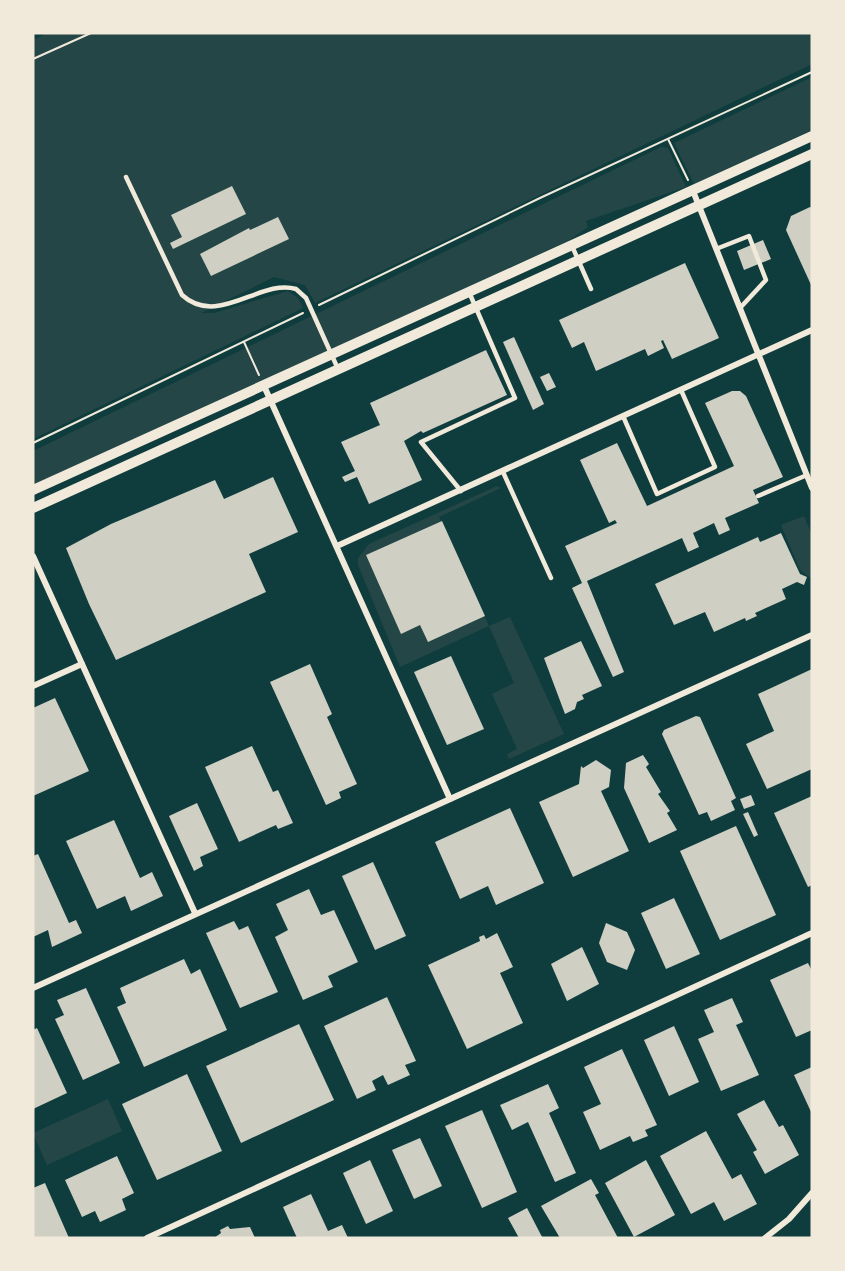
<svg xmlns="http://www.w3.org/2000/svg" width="845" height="1271" viewBox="0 0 845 1271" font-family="Manrope,sans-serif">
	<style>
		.green { fill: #244646 }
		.building { fill: #cfcfc3 }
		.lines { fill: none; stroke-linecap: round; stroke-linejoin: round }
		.path { stroke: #f1e9da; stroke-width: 2 }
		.service { stroke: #f1e9da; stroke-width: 4.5 }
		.minor { stroke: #f1e9da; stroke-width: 6 }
		.tertiary { stroke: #f1e9da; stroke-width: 10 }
	</style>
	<rect width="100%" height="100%" fill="#0f3d3e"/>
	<g class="green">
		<polygon points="47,33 812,33 812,64 315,303 305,285 274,277 201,313 214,313 288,291 298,298 303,308 33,439 33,40"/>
		<polygon points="812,77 812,130 694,184 674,143"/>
		<polygon points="661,147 668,148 686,187 586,221 588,227 568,241 33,485 33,451"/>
		<polygon points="497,486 501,488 439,517 489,626 510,617 564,734 509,759 507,754 517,749 492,694 514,683 489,626 400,667 358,565 358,558 369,544"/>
		<polygon points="804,516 812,535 812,579 800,570 781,525"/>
		<polygon points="108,1099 122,1131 47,1165 33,1133"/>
	</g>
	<g class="building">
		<polygon points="232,186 246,214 173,249 170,243 182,237 171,215"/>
		<polygon points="810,207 812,208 812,287 786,230 791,216"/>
		<polygon points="278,217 289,239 211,276 200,254 249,228 250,230"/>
		<polygon points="763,240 771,259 744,270 737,251"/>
		<polygon points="685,263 719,338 672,359 663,340 661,341 664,348 648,356 645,349 596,371 584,342 572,348 559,320"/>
		<polygon points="514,337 544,404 533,410 503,342"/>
		<polygon points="486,350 507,395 423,433 421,431 404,441 422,480 369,504 357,477 345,482 342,477 355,471 341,442 380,425 370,403"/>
		<polygon points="549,373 556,387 547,391 540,377"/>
		<polygon points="732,391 740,391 746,396 783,477 753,490 759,503 725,518 730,530 719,535 714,523 693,533 699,547 688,552 682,538 587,581 624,672 613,677 572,588 582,583 565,546 617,523 615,520 609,523 580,460 617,443 647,506 734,466 705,403"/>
		<polygon points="273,477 298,532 249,554 266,592 116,660 89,604 66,548 111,524 215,480 224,499"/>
		<polygon points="442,521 485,616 428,642 420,625 401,634 366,555"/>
		<polygon points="781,533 800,574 807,577 804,585 797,582 782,589 786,599 755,613 757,616 746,621 745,618 714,632 705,612 674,625 655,584 758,537 760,542"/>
		<polygon points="581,641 602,686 582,695 584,699 577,702 575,709 565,714 544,658"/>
		<polygon points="451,656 484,729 447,745 414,672"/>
		<polygon points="310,664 332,714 327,717 357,784 339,792 341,798 326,805 270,682"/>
		<polygon points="812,669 812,769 767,789 746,744 774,731 758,694"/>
		<polygon points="55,698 89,771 33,796 33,708"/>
		<polygon points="696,716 700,717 736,798 731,801 735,810 711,821 707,812 699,815 662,734 664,730"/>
		<polygon points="252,746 273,792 278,790 293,823 278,829 276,825 239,842 205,767"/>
		<polygon points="643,755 649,764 646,767 661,792 658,794 670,811 667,813 677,830 649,843 624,788 626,763"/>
		<polygon points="596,760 611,770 609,787 601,791 629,851 573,877 539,802 579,784 581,766 583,768"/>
		<polygon points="751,795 755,805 744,809 740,799"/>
		<polygon points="812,796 812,885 808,887 774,813"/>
		<polygon points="197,803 218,849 200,857 203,866 194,871 169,816"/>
		<polygon points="510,808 544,883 496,905 488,886 460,899 435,842"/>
		<polygon points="748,812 758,835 754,837 743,814"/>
		<polygon points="114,820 140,878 152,872 163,896 131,911 125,896 97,909 66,841"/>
		<polygon points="736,826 776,915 720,940 680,851"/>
		<polygon points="38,854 69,923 76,920 82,933 52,947 48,930 33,937 33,856"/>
		<polygon points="373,862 406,936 375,950 342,876"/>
		<polygon points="309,889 321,915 334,910 358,962 328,976 333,987 303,1000 275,937 288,930 276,904"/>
		<polygon points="674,898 700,954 666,969 641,913"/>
		<polygon points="234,921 239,930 248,926 278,992 240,1008 206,933"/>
		<polygon points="606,923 627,932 635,950 627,970 607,962 599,943"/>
		<polygon points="497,933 513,967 500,973 523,1023 467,1049 428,965 480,941 479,937 484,935 486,939"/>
		<polygon points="582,947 599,984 567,1001 551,964"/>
		<polygon points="184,959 191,974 200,969 227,1030 144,1067 117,1007 126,1003 120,988"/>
		<polygon points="808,963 812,971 812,1030 796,1037 770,980"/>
		<polygon points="86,988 120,1063 83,1080 55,1019 64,1015 57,1000"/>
		<polygon points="387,997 416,1061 405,1065 410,1075 388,1085 383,1075 372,1081 376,1090 357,1099 324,1026"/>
		<polygon points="732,998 743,1022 736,1025 759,1075 721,1091 698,1039 714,1032 704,1010"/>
		<polygon points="299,1024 334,1100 241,1143 206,1066"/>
		<polygon points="674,1026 699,1082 669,1096 644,1040"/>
		<polygon points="37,1028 67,1093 33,1109 33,1030"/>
		<polygon points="622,1049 657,1125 645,1130 648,1136 633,1142 630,1136 600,1150 583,1112 601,1104 584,1067"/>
		<polygon points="812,1067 812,1114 794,1075"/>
		<polygon points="187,1074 222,1151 157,1180 122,1104"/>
		<polygon points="548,1084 559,1108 549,1113 576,1173 555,1182 528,1122 512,1130 500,1105"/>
		<polygon points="764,1100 779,1127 783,1125 799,1155 765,1174 753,1152 757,1150 737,1114"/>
		<polygon points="482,1110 517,1192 482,1208 445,1126"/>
		<polygon points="706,1131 732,1179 741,1174 757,1204 724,1221 714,1202 691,1214 660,1156"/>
		<polygon points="420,1138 442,1186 414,1199 392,1150"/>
		<polygon points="117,1156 134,1193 122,1199 126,1210 100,1222 95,1211 82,1217 65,1180"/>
		<polygon points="370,1160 393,1211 366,1224 343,1173"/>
		<polygon points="646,1160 675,1215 634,1237 605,1183"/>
		<polygon points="591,1179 599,1193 595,1195 618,1238 560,1238 541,1206"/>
		<polygon points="45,1183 69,1238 33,1238 33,1188"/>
		<polygon points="311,1194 328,1231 342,1225 348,1238 297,1238 283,1207"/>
		<polygon points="527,1208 541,1235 543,1238 519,1238 508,1218"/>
		<polygon points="228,1226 230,1229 250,1227 255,1238 214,1238 221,1233 220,1230"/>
	</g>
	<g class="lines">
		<g class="path">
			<polyline points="33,59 91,33"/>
			<polyline points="668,139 688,180"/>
			<polyline points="319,305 540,198 812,72"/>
			<polyline points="244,342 259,375"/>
			<polyline points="33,443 303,313"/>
		</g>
		<g class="service">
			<path d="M126 177 182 295C218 328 261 278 296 289L306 298 338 369"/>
			<polyline points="572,246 591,289"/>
			<polyline points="716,249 749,236 766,280 740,308"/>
			<polyline points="623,416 657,494 715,467 681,390"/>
			<polyline points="503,472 551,578"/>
			<polyline points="461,491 421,442 515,398 469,292"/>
			<polyline points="758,496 807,475"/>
		</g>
		<g class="minor">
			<polyline points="693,191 812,488"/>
			<polyline points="264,386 450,799"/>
			<polyline points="337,546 812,330"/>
			<polyline points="33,556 195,913"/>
			<polyline points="33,686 82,664"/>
			<polyline points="33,988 812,635"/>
			<polyline points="147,1238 812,933"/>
			<polyline points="765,1238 789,1219 812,1193"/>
		</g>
		<g class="tertiary">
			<polyline points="33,490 812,136"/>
			<polyline points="33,508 812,154"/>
		</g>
	</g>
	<rect width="845" height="1271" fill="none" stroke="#f1e9da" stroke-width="69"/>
</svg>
